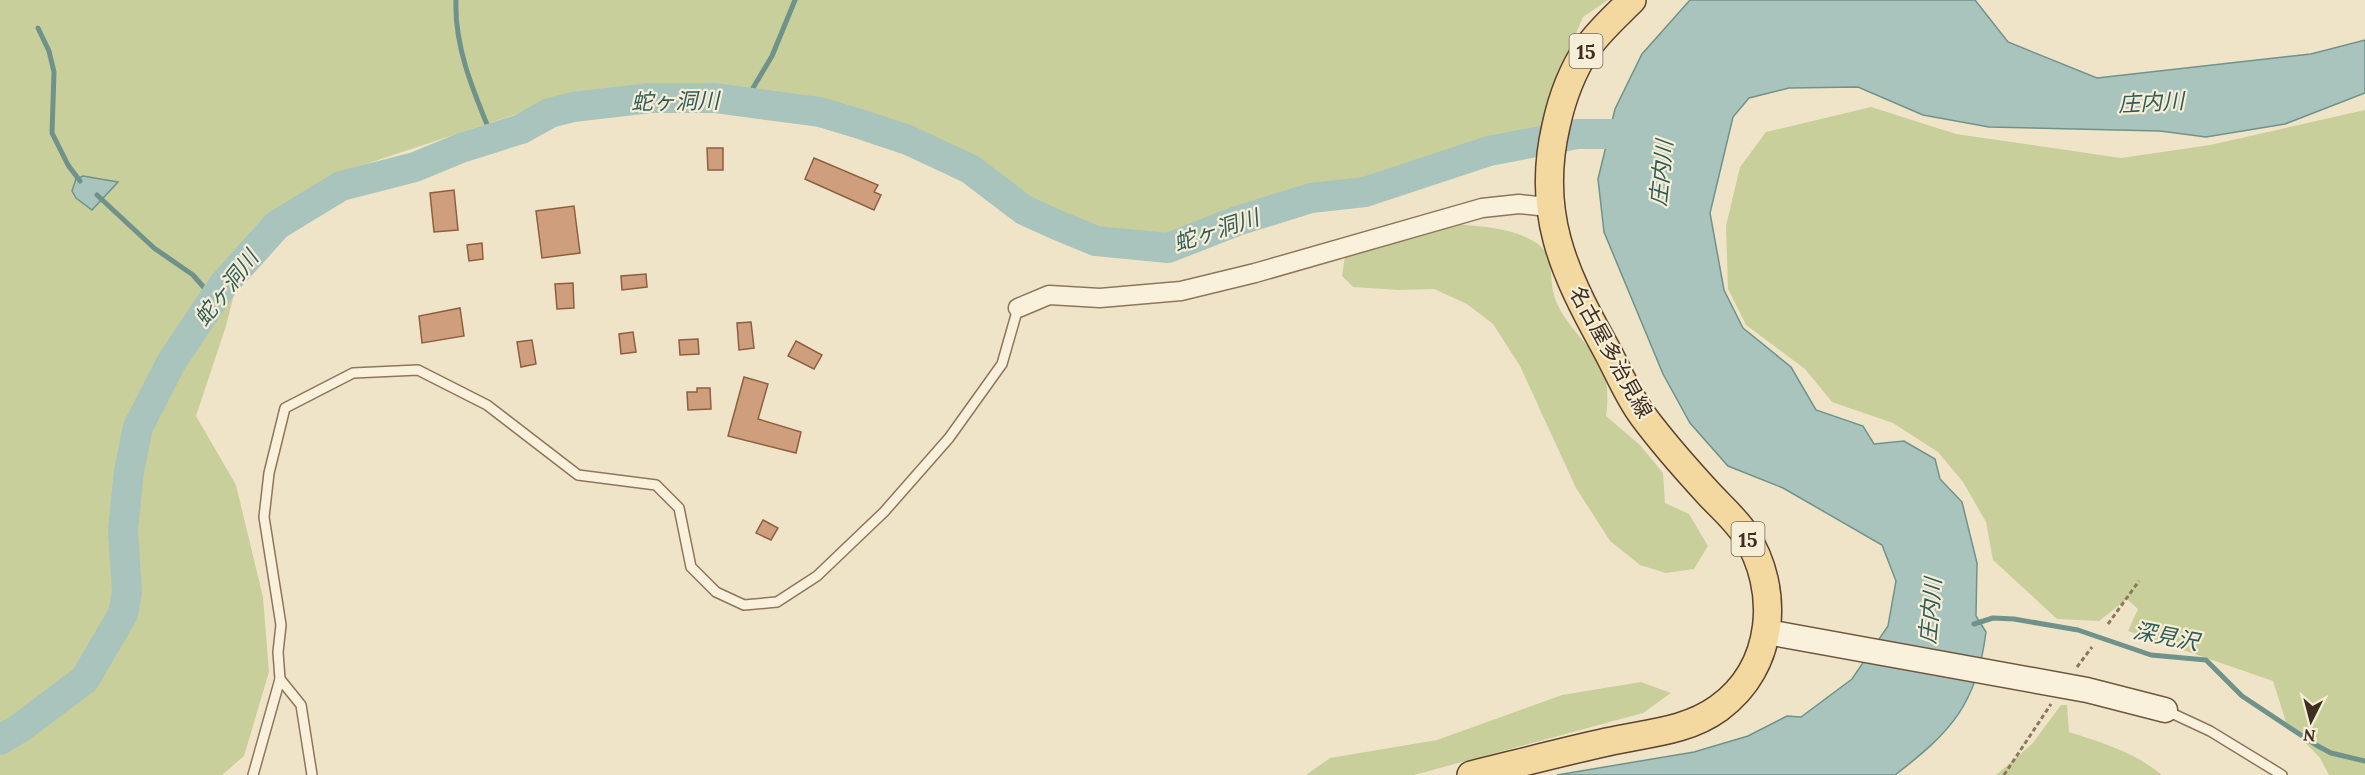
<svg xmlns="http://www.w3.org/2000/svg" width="2365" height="775" viewBox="0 0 2365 775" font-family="Lora,'Noto Sans JP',serif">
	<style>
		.green { fill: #c9cf9b; fill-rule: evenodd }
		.water { fill: #a9c4bc; stroke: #6f938a; stroke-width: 1.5 }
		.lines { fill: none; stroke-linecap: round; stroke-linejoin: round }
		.stream { stroke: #6f938a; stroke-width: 5 }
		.river { stroke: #a9c4bc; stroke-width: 30 }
		.building { fill: #cf9f7d; stroke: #8d5f41; stroke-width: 1.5 }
		.lane-casing { stroke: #8d765c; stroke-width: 12 }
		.street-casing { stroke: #8d765c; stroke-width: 21 }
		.secondary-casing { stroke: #6f573f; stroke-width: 27 }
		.primary-casing { stroke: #5b4430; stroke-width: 30 }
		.path { stroke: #8d765c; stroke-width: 3; stroke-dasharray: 4.5 3; stroke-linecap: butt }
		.lane { stroke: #faf1dc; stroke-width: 9 }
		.street { stroke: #faf1dc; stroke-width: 18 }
		.secondary { stroke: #faf1dc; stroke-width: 24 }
		.primary { stroke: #f3d9a0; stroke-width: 27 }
		.labels { text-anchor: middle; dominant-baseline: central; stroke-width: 4.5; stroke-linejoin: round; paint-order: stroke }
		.shield { fill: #f7eed8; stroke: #756857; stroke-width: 1.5 }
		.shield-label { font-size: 20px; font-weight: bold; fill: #3d2e20 }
		.street-label { font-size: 21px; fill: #3d2e20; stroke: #f7eed8 }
		.water-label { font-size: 22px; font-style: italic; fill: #2f5d5a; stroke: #f7eed8 }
	</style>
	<rect width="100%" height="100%" fill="#f0e4c8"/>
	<g class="green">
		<path d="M0 0H1608L1583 17 1553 88 1539 132 1453 153 1377 177 1283 194 1211 225 1171 238 1116 233 1055 217 960 151 835 109 713 87 580 93 333 175 247 242 226 326 196 416 236 485 263 597 269 672 244 756 222 775H0ZM83 176 117 182 92 210 76 198 72 191 76 179Z"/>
		<polygon points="1871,107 1956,134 2121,158 2210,145 2365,110 2365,775 2329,775 2320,758 2286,722 2273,681 2128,631 2138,609 2127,599 2099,621 2057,619 1993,560 1986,522 1963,482 1938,452 1893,423 1832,402 1805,369 1746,325 1728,289 1726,226 1740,167 1766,132"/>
		<path d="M1455 224C1484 227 1513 227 1538 244 1555 256 1549 278 1554 295 1562 325 1598 350 1605 375 1608 389 1608 403 1606 416L1640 445 1663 473 1665 503 1689 514 1708 546 1694 569 1666 573 1640 565 1610 541 1576 488 1520 366 1493 324 1467 304 1434 289 1399 290 1353 287 1342 276 1345 256Z"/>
		<polygon points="1641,682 1671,693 1643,713 1414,775 1306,775 1330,758 1437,740 1562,695"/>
		<path d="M2061 705H2067L2069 732C2103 743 2134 752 2162 775H1996L2032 744Z"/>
	</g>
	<g class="water">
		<path d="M1690 0H1975L2008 42 2097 78 2311 54 2365 40V93L2285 124 2206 137 2160 131 1989 127 1923 115 1858 87 1789 88 1749 98 1733 117 1710 213 1724 290 1743 328 1791 367 1816 410 1863 426 1874 444 1904 441 1935 459 1940 479 1962 502 1977 563 1976 616 1986 632C1977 704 1951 732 1895 775H1557L1694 752 1748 736 1787 716 1801 717 1852 679 1888 626 1896 581 1882 545 1783 488 1728 466 1690 423 1663 374 1604 232 1598 179 1615 109 1642 54Z"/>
		<polygon points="83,176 118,182 92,210 76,198 72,191 76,179"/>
	</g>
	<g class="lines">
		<g class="stream">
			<path d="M456 0C454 48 475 95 493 139"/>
			<polyline points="38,28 49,51 54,72 52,133 68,165 80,181"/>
			<polyline points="750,102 753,88 772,56 795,0"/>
			<polyline points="97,195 154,248 193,275 214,299"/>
			<polyline points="1974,624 1993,618 2014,619 2078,630 2151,655 2206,660 2242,696 2316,745 2331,753 2365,761"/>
		</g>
		<polyline class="river" points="0,740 20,728 85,679 123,614 127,592 123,530 129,471 138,427 172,361 223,285 277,225 341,186 415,167 461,148 521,129 550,113 573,107 650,98 715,98 820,112 863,125 908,140 970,169 1024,210 1057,225 1096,241 1168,248 1237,221 1311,198 1365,192 1489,151 1577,134 1649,134"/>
	</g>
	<g class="building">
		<polygon points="707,148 723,148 723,170 708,170"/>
		<polygon points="814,158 878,185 874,192 881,195 874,210 805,179"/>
		<polygon points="454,190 458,230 434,232 430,193"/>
		<polygon points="574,206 580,253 542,258 536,211"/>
		<polygon points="482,243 483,259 469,261 467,245"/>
		<polygon points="646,274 647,287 622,290 621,276"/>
		<polygon points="573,283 574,308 557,309 555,284"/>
		<polygon points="460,308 464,336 422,343 419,316"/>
		<polygon points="751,322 754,348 739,350 737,323"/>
		<polygon points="633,332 636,352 621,354 619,334"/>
		<polygon points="698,339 699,354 680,355 679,340"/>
		<polygon points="532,340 536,364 521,367 517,342"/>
		<polygon points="796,341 822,355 814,369 788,356"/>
		<polygon points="744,377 768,384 758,419 801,432 796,453 728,436"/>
		<polygon points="697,388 710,388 711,409 688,410 687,392 697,392"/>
		<polygon points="763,520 778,528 771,540 756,533"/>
	</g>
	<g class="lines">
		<g class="lane-casing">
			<g id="lane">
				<polyline points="280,679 301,705 312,775"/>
				<polyline points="2167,711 2210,731 2282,775"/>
				<polyline points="253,775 280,679 278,652 281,625 264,517 269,473 285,408 353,373 418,370 487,405 578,475 656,485 679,508 691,567 716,592 744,605 777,602 817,576 884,512 949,438 1002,364 1018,308"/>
			</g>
		</g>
		<g class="street-casing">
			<polyline id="street" points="1018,308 1049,295 1100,298 1181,291 1255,273 1482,208 1519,204 1548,207"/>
		</g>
		<g class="secondary-casing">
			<polyline id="secondary" points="1767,632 2087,690 2165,710"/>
		</g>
		<g class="primary-casing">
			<path id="primary" d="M1471 775C1516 764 1562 752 1607 742 1646 733 1686 732 1719 708 1775 667 1781 590 1745 534 1735 519 1721 507 1709 494 1686 469 1663 443 1643 416 1627 395 1617 368 1604 345 1563 271 1536 212 1556 126 1562 98 1572 71 1588 47 1600 30 1617 15 1632 0"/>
		</g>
		<g class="path">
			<polyline points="2108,624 2139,581"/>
			<polyline points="2077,667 2092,647"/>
			<polyline points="2004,775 2051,704"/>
		</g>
		<use href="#lane" class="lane"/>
		<use href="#street" class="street"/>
		<use href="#secondary" class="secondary"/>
		<use href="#primary" class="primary"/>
	</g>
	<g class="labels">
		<g class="shield">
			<rect x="1569.5" y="34" width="33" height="34" rx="4.5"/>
			<rect x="1731.5" y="522" width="33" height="34" rx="4.5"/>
		</g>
		<g class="shield-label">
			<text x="1586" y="51">15</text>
			<text x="1748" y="539">15</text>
		</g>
		<g class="street-label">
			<text transform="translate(1611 352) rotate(61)">名古屋多治見線</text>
		</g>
		<g class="water-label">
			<text transform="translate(675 101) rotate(-1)">蛇ヶ洞川</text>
			<text transform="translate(2151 102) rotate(-3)">庄内川</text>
			<text transform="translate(1661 173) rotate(-84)">庄内川</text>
			<text transform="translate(1216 230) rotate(-18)">蛇ヶ洞川</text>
			<text transform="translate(226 288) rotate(-52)">蛇ヶ洞川</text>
			<text transform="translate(1930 611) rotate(-85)">庄内川</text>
			<text transform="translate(2166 636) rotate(11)">深見沢</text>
		</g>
	</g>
	<g transform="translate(2311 721) rotate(186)" stroke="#f7eed8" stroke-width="4.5" paint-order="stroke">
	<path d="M0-4.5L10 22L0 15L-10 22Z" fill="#3d2e20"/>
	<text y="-9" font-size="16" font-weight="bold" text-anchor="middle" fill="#3d2e20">N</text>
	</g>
</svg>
